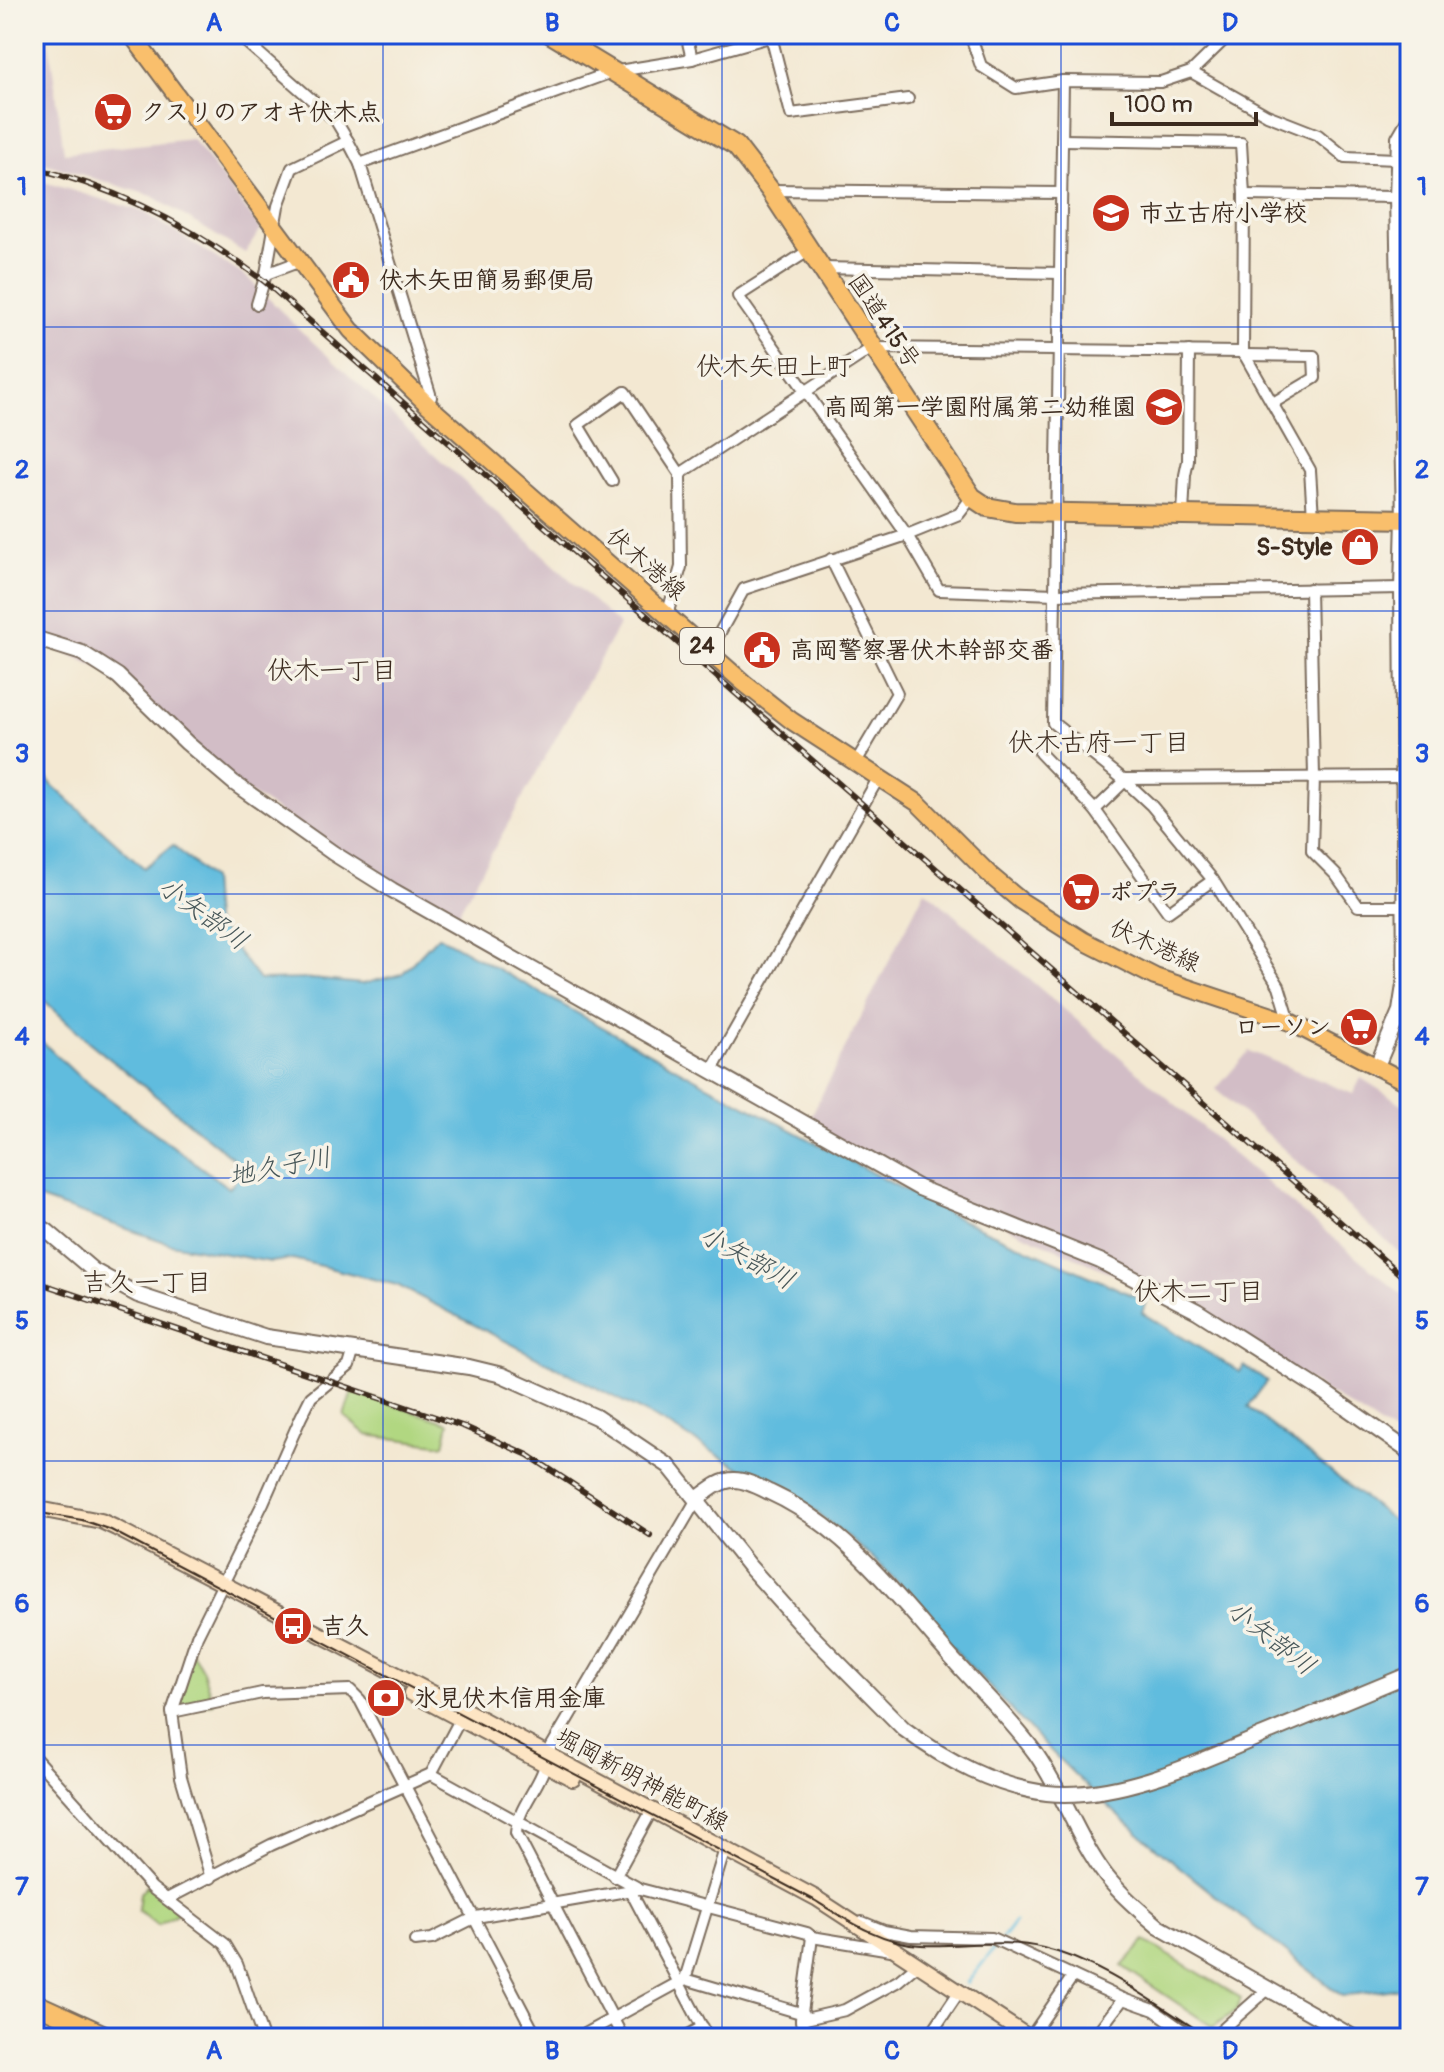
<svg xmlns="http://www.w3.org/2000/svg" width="1444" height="2072" viewBox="0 0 1444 2072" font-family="Pangolin,'Klee One',sans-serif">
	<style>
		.industrial { fill: #d2bdc6 }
		.green { fill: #b1d781; stroke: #768050; stroke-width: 2 }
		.water { fill: #60bcde; stroke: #4e737e; stroke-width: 2 }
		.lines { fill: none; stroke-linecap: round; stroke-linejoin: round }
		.stream { stroke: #60bcde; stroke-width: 3 }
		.minor-casing { stroke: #7b6c5d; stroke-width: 14 }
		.tertiary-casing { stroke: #7b6c5d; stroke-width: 18 }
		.secondary-casing { stroke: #7b6c5d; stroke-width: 18 }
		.primary-casing { stroke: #7b6c5d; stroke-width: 20 }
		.trunk-casing { stroke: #7b6c5d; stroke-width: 22 }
		.minor { stroke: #fff; stroke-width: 10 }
		.tertiary { stroke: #fff; stroke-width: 14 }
		.secondary { stroke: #fde5c4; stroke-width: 14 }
		.primary { stroke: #f9bf6c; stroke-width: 16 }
		.trunk { stroke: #f9bf6c; stroke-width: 18 }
		.tram { stroke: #3b2a1e; stroke-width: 2 }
		.rail-casing { stroke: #3b2a1e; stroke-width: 6 }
		.rail { stroke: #f7f3e8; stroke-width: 3; stroke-dasharray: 9; stroke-linecap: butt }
		.tertiary-bridge-casing { stroke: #7b6c5d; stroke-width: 18; stroke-linecap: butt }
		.tertiary-bridge { stroke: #fff; stroke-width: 14 }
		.grid { fill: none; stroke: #1d4ed8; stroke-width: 2; stroke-opacity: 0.55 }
		.labels { text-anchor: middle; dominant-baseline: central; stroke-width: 7; stroke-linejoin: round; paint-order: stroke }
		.shield { fill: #f7f3e8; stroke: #73665b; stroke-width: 2 }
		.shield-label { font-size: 22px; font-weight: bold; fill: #3b2a1e }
		.poi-label { font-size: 24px; font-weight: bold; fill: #3b2a1e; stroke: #f7f3e8; text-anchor: start }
		.street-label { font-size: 24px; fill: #3b2a1e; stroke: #f7f3e8 }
		.neighbourhood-label { font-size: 26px; fill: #3b2a1e; stroke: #f7f3e8 }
		.water-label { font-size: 26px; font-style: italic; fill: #465658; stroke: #f7f3e8 }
		.neatline { fill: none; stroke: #1d4ed8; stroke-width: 3 }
		.grid-label { font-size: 26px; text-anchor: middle; font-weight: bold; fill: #1d4ed8 }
	</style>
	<rect width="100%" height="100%" fill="#f7f3e8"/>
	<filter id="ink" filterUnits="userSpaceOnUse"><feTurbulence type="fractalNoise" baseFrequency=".0125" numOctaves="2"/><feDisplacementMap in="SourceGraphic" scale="16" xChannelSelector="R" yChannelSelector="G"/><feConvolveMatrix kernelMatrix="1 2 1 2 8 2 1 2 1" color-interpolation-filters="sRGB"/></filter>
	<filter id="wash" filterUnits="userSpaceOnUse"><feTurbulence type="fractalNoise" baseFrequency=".006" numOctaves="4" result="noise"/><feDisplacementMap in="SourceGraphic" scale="32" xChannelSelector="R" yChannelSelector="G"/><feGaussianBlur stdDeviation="1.8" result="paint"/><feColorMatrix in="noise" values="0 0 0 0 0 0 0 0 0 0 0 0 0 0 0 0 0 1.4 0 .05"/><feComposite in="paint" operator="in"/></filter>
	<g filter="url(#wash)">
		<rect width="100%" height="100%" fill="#f3e8d2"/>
		<g class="industrial">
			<polygon points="34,34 48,34 64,153 192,139 261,229 245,253 152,196 34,160"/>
			<polygon points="34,179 144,212 248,278 302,332 619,625 452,924 234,783 117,676 34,638"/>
			<polygon points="925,890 1287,1200 1410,1301 1410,1444 1197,1311 919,1188 807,1124"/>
			<polygon points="1249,1051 1353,1094 1361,1078 1410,1109 1410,1262 1216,1089"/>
		</g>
		<g class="green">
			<polygon points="352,1392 449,1423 444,1445 367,1435 344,1416"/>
			<polygon points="192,1652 203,1671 213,1703 172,1712"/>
			<polygon points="147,1885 179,1912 157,1925 138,1910 140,1893"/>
			<polygon points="1145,1941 1241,1998 1237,2010 1213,2027 1122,1966"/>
		</g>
		<path class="water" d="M34 761 53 786 144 868 173 845 211 879 214 920 259 980 312 979 362 984 402 974 438 936 700 1081 957 1218 1146 1301 1142 1313 1240 1372 1244 1366 1267 1381 1248 1407 1410 1534V1987L1342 1996C1270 1939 1197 1883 1127 1823 1054 1759 988 1685 921 1614L920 1605 874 1559 791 1492 760 1480 661 1421 397 1285 293 1259 271 1262 171 1244 34 1197V1034L76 1074 229 1188 245 1168 89 1042 34 991Z"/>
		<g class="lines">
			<g class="stream">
				<polyline points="1002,1939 1015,1922"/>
				<polyline points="967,1983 997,1945"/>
			</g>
		</g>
	</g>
	<g filter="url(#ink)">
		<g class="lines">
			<g class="minor-casing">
				<g id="minor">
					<polyline points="237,34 336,121 348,141 360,164 431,397 428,405"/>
					<polyline points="686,34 692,59"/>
					<polyline points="970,34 981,66 1016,88 1063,81 1161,82 1191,72 1230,34"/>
					<polyline points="771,36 791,114 908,99"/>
					<polyline points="1191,72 1267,115 1318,135 1345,157 1397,159"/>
					<polyline points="1063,81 1053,723 1123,779 1151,805 1213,880 1279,986 1290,1022"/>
					<polyline points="1062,140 1241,143 1244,195 1243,352 1310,470 1313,517"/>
					<polyline points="360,164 612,72 692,59 780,34"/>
					<polyline points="770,190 1061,193"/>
					<polyline points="1244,195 1397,197"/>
					<polyline points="808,251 738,296 907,535 939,590 1055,594 1402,588"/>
					<polyline points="822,268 1060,273"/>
					<polyline points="266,274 298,262"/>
					<polyline points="257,304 266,274 278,206 292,168 348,141"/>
					<polyline points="1244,355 1314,356 1315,378 1273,403"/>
					<polyline points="680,474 872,348 1243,352"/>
					<polyline points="612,481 578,425 625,392 680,474 681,567 667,615"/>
					<polyline points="1183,514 1185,475 1188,461 1189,351"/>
					<polyline points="831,559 897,693 856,762"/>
					<polyline points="1310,589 1314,777 1312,851 1336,875 1358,906 1410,906"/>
					<polyline points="709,652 744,589 907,535 959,514 972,497"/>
					<polyline points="1040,753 1095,810 1168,912 1213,880"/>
					<polyline points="1123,779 1409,777"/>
					<polyline points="1095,810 1125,781"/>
					<polyline points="712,1070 879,777"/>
					<polyline points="172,1712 262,1693 350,1690 360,1700 537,2038"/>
					<polyline points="34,1757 152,1888 225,1944 237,1964 263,2038"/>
					<polyline points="431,1774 640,1889 807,1933 812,1937 891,1950"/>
					<polyline points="615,1877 652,1810"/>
					<polyline points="211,1878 181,1777 172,1712 197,1636 263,1503 301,1417 311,1397 349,1366 354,1349"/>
					<polyline points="630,1890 708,2038"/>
					<polyline points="167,1899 271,1845 431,1774 462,1716"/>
					<polyline points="862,1922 884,1931 911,1936 992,1938 1123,1999 1154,2010 1194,2038"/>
					<polyline points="415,1941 432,1939 476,1917 638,1889"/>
					<polyline points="685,1979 725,1849"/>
					<polyline points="801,2020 845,2010 898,1981 917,1965"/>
					<polyline points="577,2038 685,1979 804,2014"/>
					<path d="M623 2038 516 1833C518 1804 545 1783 547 1754L697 1499"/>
					<polyline points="683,2038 703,2027"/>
					<polyline points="803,2038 801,2020 812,1937"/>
					<polyline points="928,2038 959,1992"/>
					<polyline points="1030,2038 1073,1976"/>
					<polyline points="1093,2038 1123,1999"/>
					<polyline points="1213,2038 1267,1990"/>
				</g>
			</g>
			<g class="tertiary-casing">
				<g id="tertiary">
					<polyline points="34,638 82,653 118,676 187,743 234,783 333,853 392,890 919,1188 1100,1261 1197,1311 1321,1390 1410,1452"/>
					<polyline points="1376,1068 1400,1011 1405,979 1402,588 1404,519 1397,197 1399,138 1410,119"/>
					<polyline points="34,1224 47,1231 94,1271 138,1295 266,1337 469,1367 502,1375 596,1417 669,1466 749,1566 806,1630 904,1729"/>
					<path d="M697 1499C708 1491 720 1480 734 1480 746 1480 759 1487 769 1492 847 1527 900 1600 956 1663 983 1693 1013 1722 1036 1754 1063 1793 1078 1839 1106 1876 1121 1895 1140 1911 1159 1927L1355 2038"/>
				</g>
			</g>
			<g class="secondary-casing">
				<g id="secondary">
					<polyline points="34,1508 101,1521 116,1528 465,1710 816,1898 1030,2038"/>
					<polyline points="411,1693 573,1779"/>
				</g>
			</g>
			<g class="primary-casing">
				<polyline id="primary" points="131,34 351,330 428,405 744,683 792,721 918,803 991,876 1021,901 1084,941 1155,977 1290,1022 1410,1084"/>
			</g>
			<g class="trunk-casing">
				<g id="trunk">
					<polyline points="551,34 736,146 770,190 972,497 987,507 1015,512 1410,519"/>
					<polyline points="34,2003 111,2038"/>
				</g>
			</g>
			<use href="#minor" class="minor"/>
			<use href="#tertiary" class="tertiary"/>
			<use href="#secondary" class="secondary"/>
			<use href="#primary" class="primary"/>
			<use href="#trunk" class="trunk"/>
			<path class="tram" d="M34 1512 82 1520 111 1530 814 1900C845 1919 883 1944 921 1945 962 1947 1003 1938 1043 1948 1103 1962 1158 2006 1210 2038"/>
			<g class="rail-casing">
				<g id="rail">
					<path d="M34 168C119 188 195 229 264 281L1410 1283"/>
					<polyline points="34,1281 465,1427 528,1455 650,1535"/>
				</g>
			</g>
			<use href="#rail" class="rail"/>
			<g class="tertiary-bridge-casing">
				<path id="tertiary-bridge" d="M904 1729C945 1760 996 1787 1047 1793 1116 1801 1202 1761 1263 1735 1312 1715 1361 1694 1410 1674"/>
			</g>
			<use href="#tertiary-bridge" class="tertiary-bridge"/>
		</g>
	</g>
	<path class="grid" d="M383 34V2038M722 34V2038M1061 34V2038M34 327H1410M34 611H1410M34 894H1410M34 1178H1410M34 1461H1410M34 1745H1410"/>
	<defs>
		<g id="supermarket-disc" transform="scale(2)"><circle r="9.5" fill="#c8321e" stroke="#f7f3e8"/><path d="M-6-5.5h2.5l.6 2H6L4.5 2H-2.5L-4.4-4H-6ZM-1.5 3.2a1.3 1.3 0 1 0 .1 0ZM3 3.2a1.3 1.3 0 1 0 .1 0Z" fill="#fff"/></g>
		<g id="school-disc" transform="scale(2)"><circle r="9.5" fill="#c8321e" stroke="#f7f3e8"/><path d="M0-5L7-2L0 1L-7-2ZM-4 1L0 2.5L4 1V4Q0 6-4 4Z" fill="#fff"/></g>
		<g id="civic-disc" transform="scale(2)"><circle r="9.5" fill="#c8321e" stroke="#f7f3e8"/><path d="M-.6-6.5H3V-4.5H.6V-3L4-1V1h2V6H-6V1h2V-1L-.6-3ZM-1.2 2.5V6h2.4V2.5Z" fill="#fff"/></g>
		<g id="shop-disc" transform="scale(2)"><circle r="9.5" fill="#c8321e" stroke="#f7f3e8"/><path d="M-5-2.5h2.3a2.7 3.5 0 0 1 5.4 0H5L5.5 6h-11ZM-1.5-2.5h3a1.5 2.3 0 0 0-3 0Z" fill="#fff"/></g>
		<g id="bus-disc" transform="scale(2)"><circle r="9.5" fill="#c8321e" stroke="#f7f3e8"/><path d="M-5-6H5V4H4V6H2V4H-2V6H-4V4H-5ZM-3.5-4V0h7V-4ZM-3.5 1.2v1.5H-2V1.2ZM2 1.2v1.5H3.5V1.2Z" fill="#fff"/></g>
		<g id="bank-disc" transform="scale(2)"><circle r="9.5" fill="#c8321e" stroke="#f7f3e8"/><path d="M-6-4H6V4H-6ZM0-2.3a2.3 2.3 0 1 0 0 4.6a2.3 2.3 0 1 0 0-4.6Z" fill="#fff"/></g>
	</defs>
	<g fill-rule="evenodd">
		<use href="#supermarket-disc" x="113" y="112"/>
		<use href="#school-disc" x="1111" y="213"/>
		<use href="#civic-disc" x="351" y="280"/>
		<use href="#school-disc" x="1164" y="407"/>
		<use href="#shop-disc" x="1360" y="547"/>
		<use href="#civic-disc" x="762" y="650"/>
		<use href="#supermarket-disc" x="1081" y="892"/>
		<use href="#supermarket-disc" x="1359" y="1027"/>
		<use href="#bus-disc" x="293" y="1626"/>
		<use href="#bank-disc" x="386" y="1698"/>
	</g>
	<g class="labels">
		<rect class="shield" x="680" y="628" width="44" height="36" rx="6"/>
		<g class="shield-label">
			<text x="702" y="646">24</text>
		</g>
		<g class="poi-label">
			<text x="141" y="112">クスリのアオキ伏木点</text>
			<text x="1139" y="213">市立古府小学校</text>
			<text x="379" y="280">伏木矢田簡易郵便局</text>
			<text x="1136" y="407" text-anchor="end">高岡第一学園附属第二幼稚園</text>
			<text x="1332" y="547" text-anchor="end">S-Style</text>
			<text x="790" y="650">高岡警察署伏木幹部交番</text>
			<text x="1109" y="892">ポプラ</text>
			<text x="1331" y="1027" text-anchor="end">ローソン</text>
			<text x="321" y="1626">吉久</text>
			<text x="414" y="1698">氷見伏木信用金庫</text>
		</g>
		<g class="street-label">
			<text transform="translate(884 321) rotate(56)">国道415号</text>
			<text transform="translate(646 564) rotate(41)">伏木港線</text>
			<text transform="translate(1155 946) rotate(24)">伏木港線</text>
			<text transform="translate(642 1780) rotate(28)">堀岡新明神能町線</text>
		</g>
		<g class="neighbourhood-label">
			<text x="774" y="367">伏木矢田上町</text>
			<text x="332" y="671">伏木一丁目</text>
			<text x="1099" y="743">伏木古府一丁目</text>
			<text x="147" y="1283">吉久一丁目</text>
			<text x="1199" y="1292">伏木二丁目</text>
		</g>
		<g class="water-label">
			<text transform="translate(203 914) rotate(36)">小矢部川</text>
			<text transform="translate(280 1167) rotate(-11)">地久子川</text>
			<text transform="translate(747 1258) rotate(29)">小矢部川</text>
			<text transform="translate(1271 1638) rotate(38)">小矢部川</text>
		</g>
	</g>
	<rect width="1444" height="2072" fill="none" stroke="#f7f3e8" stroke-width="88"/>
	<path d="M1112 112v12h144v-12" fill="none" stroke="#3b2a1e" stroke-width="4"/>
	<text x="1124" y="112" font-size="24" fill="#3b2a1e" stroke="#f7f3e8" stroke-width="6" paint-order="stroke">100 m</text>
	<rect x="44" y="44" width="1356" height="1984" class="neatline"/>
	<g class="grid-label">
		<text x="214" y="31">A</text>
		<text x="552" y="31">B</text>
		<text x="892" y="31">C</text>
		<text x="1230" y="31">D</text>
		<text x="22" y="195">1</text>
		<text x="1422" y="195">1</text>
		<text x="22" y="478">2</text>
		<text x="1422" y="478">2</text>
		<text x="22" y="762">3</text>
		<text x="1422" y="762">3</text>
		<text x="22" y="1045">4</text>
		<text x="1422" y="1045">4</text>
		<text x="22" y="1329">5</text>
		<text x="1422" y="1329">5</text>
		<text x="22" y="1612">6</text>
		<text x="1422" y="1612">6</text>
		<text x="22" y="1895">7</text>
		<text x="1422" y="1895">7</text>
		<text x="214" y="2059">A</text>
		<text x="552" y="2059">B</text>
		<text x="892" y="2059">C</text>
		<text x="1230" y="2059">D</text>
	</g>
</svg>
